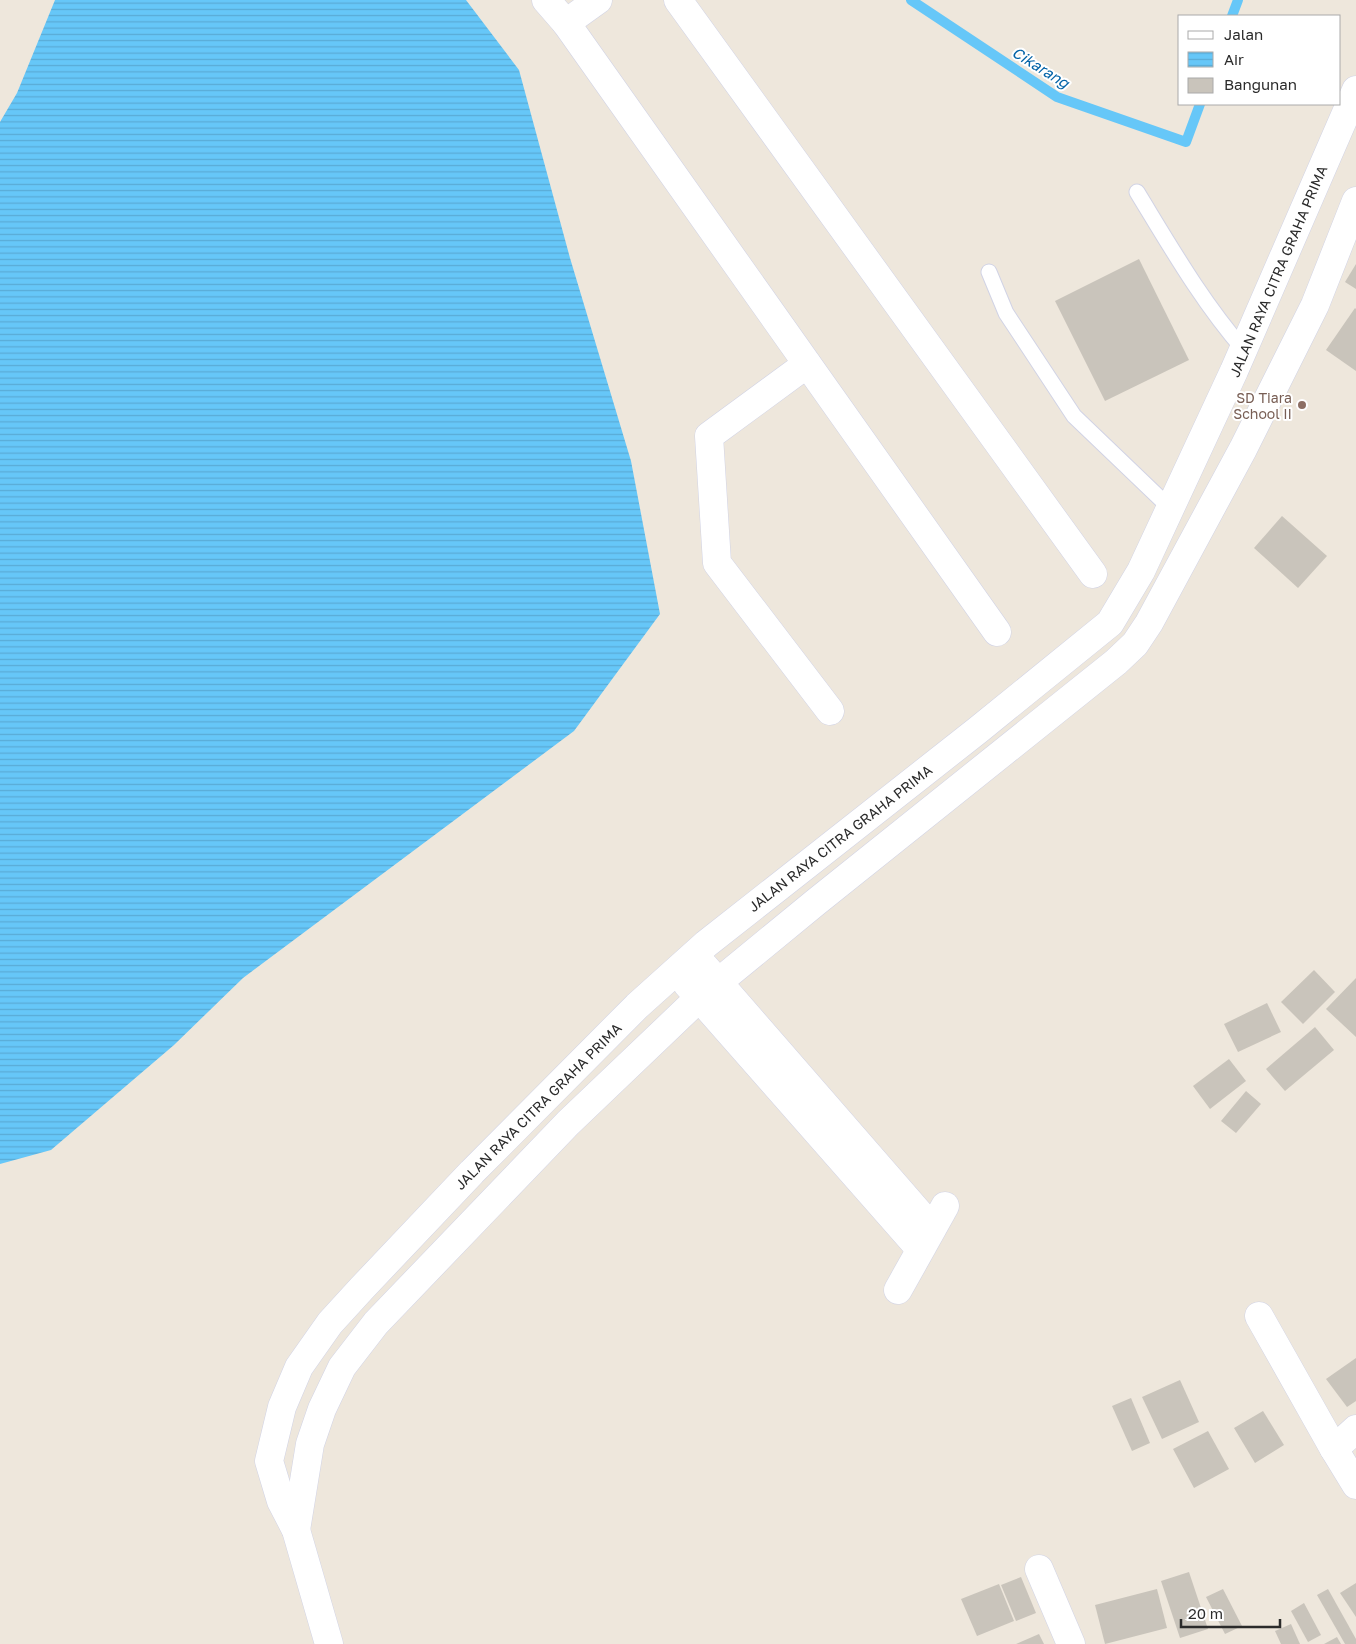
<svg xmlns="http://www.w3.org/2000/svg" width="1356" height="1644" viewBox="0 0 1356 1644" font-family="'Golos Text',sans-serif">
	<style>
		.water { fill: url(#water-rules) }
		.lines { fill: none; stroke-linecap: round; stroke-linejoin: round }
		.stream { stroke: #66c7f8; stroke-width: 10 }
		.building { fill: #c9c4bb }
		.service-casing { stroke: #d1d3e5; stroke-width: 17 }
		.minor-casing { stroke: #d1d3e5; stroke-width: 29 }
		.service { stroke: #fff; stroke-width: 15 }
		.minor { stroke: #fff; stroke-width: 28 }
		.education-dot { fill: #8d6e63; stroke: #fff; stroke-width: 2 }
		.labels { text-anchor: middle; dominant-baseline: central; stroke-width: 4; stroke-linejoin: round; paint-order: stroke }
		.street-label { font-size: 14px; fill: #2b2b2b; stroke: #fff }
		.education-label { font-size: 14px; fill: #785e54; stroke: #fff; text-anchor: end }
		.water-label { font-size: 15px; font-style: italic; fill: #0363a7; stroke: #fff }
	</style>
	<defs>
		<pattern id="water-rules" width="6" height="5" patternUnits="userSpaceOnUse" patternTransform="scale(1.25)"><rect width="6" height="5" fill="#66c7f8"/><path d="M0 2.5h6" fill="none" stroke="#59abd5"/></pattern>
	</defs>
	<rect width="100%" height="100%" fill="#eee7dc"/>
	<polygon class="water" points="55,0 466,0 519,70 570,258 631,461 660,614 574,731 243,978 174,1045 51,1150 0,1164 0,122 17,93"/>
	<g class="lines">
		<g class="stream">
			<polyline points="911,0 1057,97 1186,142 1200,104"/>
			<polyline points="1232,16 1238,0"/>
		</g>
	</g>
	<g class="building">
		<polygon points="1139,259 1189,360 1105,401 1055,301"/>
		<polygon points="1356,264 1356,289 1345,282"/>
		<polygon points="1355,308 1356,309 1356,371 1326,350"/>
		<polygon points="1282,516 1327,556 1298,588 1254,548"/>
		<polygon points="1314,970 1335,992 1303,1024 1281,1002"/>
		<polygon points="1356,978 1356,1037 1326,1009"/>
		<polygon points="1267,1003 1281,1032 1238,1052 1224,1024"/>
		<polygon points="1315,1027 1334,1050 1285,1091 1266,1069"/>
		<polygon points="1229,1059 1246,1081 1210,1109 1193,1086"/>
		<polygon points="1246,1091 1261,1104 1236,1133 1221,1121"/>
		<polygon points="1356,1358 1356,1401 1347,1407 1326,1379"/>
		<polygon points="1180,1380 1199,1422 1162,1439 1142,1397"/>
		<polygon points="1131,1398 1150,1443 1132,1451 1112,1406"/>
		<polygon points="1263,1411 1284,1445 1255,1463 1234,1428"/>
		<polygon points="1208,1431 1229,1469 1194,1488 1173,1449"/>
		<polygon points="1189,1572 1208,1629 1180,1638 1161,1581"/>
		<polygon points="1021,1577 1036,1613 1016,1621 1001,1585"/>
		<polygon points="1356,1583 1356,1617 1340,1593"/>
		<polygon points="999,1584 1014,1621 977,1636 961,1599"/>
		<polygon points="1157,1589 1167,1628 1105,1644 1095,1605"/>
		<polygon points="1223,1589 1242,1626 1225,1634 1206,1597"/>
		<polygon points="1328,1589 1356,1639 1356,1644 1345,1644 1317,1595"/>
		<polygon points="1304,1603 1321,1635 1308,1642 1291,1611"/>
		<polygon points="1291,1624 1300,1644 1281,1644 1275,1631"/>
		<polygon points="1039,1634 1044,1644 1016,1644"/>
		<polygon points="1337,1637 1341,1644 1324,1644"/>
	</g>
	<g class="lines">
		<g class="service-casing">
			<g id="service">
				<path d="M1137 192C1170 246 1202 302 1244 350"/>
				<polyline points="989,272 1006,313 1074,416 1170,508"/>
			</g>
		</g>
		<g class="minor-casing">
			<g id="minor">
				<polyline points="546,0 566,23 997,632"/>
				<polyline points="678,0 1093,574"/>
				<polyline points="566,23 598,0"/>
				<polyline points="807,364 709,436 717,563 830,711"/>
				<polyline points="705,967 932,1228"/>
				<polyline points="687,984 920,1249"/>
				<polyline points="898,1290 945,1206"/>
				<polyline points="1259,1316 1334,1449 1356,1485"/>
				<polyline points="1334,1449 1356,1429"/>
				<polyline points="296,1530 310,1444 322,1409 342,1367 376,1323 568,1123 699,998 816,902 1116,662 1135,644 1149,623 1243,449 1315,305 1356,201"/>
				<polyline points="1039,1569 1071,1644"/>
				<polyline points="329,1644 296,1530 281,1501 269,1461 282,1407 299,1367 330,1323 362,1288 472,1172 637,1006 706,944 978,730 1110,623 1141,571 1234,371 1356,90"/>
			</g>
		</g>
		<use href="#service" class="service"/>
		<use href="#minor" class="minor"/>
	</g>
	<circle class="education-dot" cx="1302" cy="405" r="5"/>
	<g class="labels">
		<g class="street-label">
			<text transform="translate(1278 271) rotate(-67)">JALAN RAYA CITRA GRAHA PRIMA</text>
			<text transform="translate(840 838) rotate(-38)">JALAN RAYA CITRA GRAHA PRIMA</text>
			<text transform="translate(538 1106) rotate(-45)">JALAN RAYA CITRA GRAHA PRIMA</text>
		</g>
		<g class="education-label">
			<text x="1292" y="397">SD Tiara<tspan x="1292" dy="16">School II</tspan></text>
		</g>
		<g class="water-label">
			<text transform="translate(1041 67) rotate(32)">Cikarang</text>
		</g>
	</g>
	<rect x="1178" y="15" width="162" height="90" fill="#ffffff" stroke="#aaaaaa"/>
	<rect x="1188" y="31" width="25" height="8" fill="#ffffff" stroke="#aaaaaa"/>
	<text x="1224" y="40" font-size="15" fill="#2b2b2b">Jalan</text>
	<rect x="1188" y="52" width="25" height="15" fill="url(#water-rules)" stroke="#aaaaaa"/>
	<text x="1224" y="65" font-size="15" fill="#2b2b2b">Air</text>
	<rect x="1188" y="78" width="25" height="15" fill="#c9c4bb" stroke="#aaaaaa"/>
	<text x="1224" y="90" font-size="15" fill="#2b2b2b">Bangunan</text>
	<path d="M1181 1619v8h99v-8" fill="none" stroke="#2b2b2b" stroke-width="2.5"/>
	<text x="1188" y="1619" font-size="15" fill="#2b2b2b" stroke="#ffffff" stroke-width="4" paint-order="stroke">20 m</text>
</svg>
